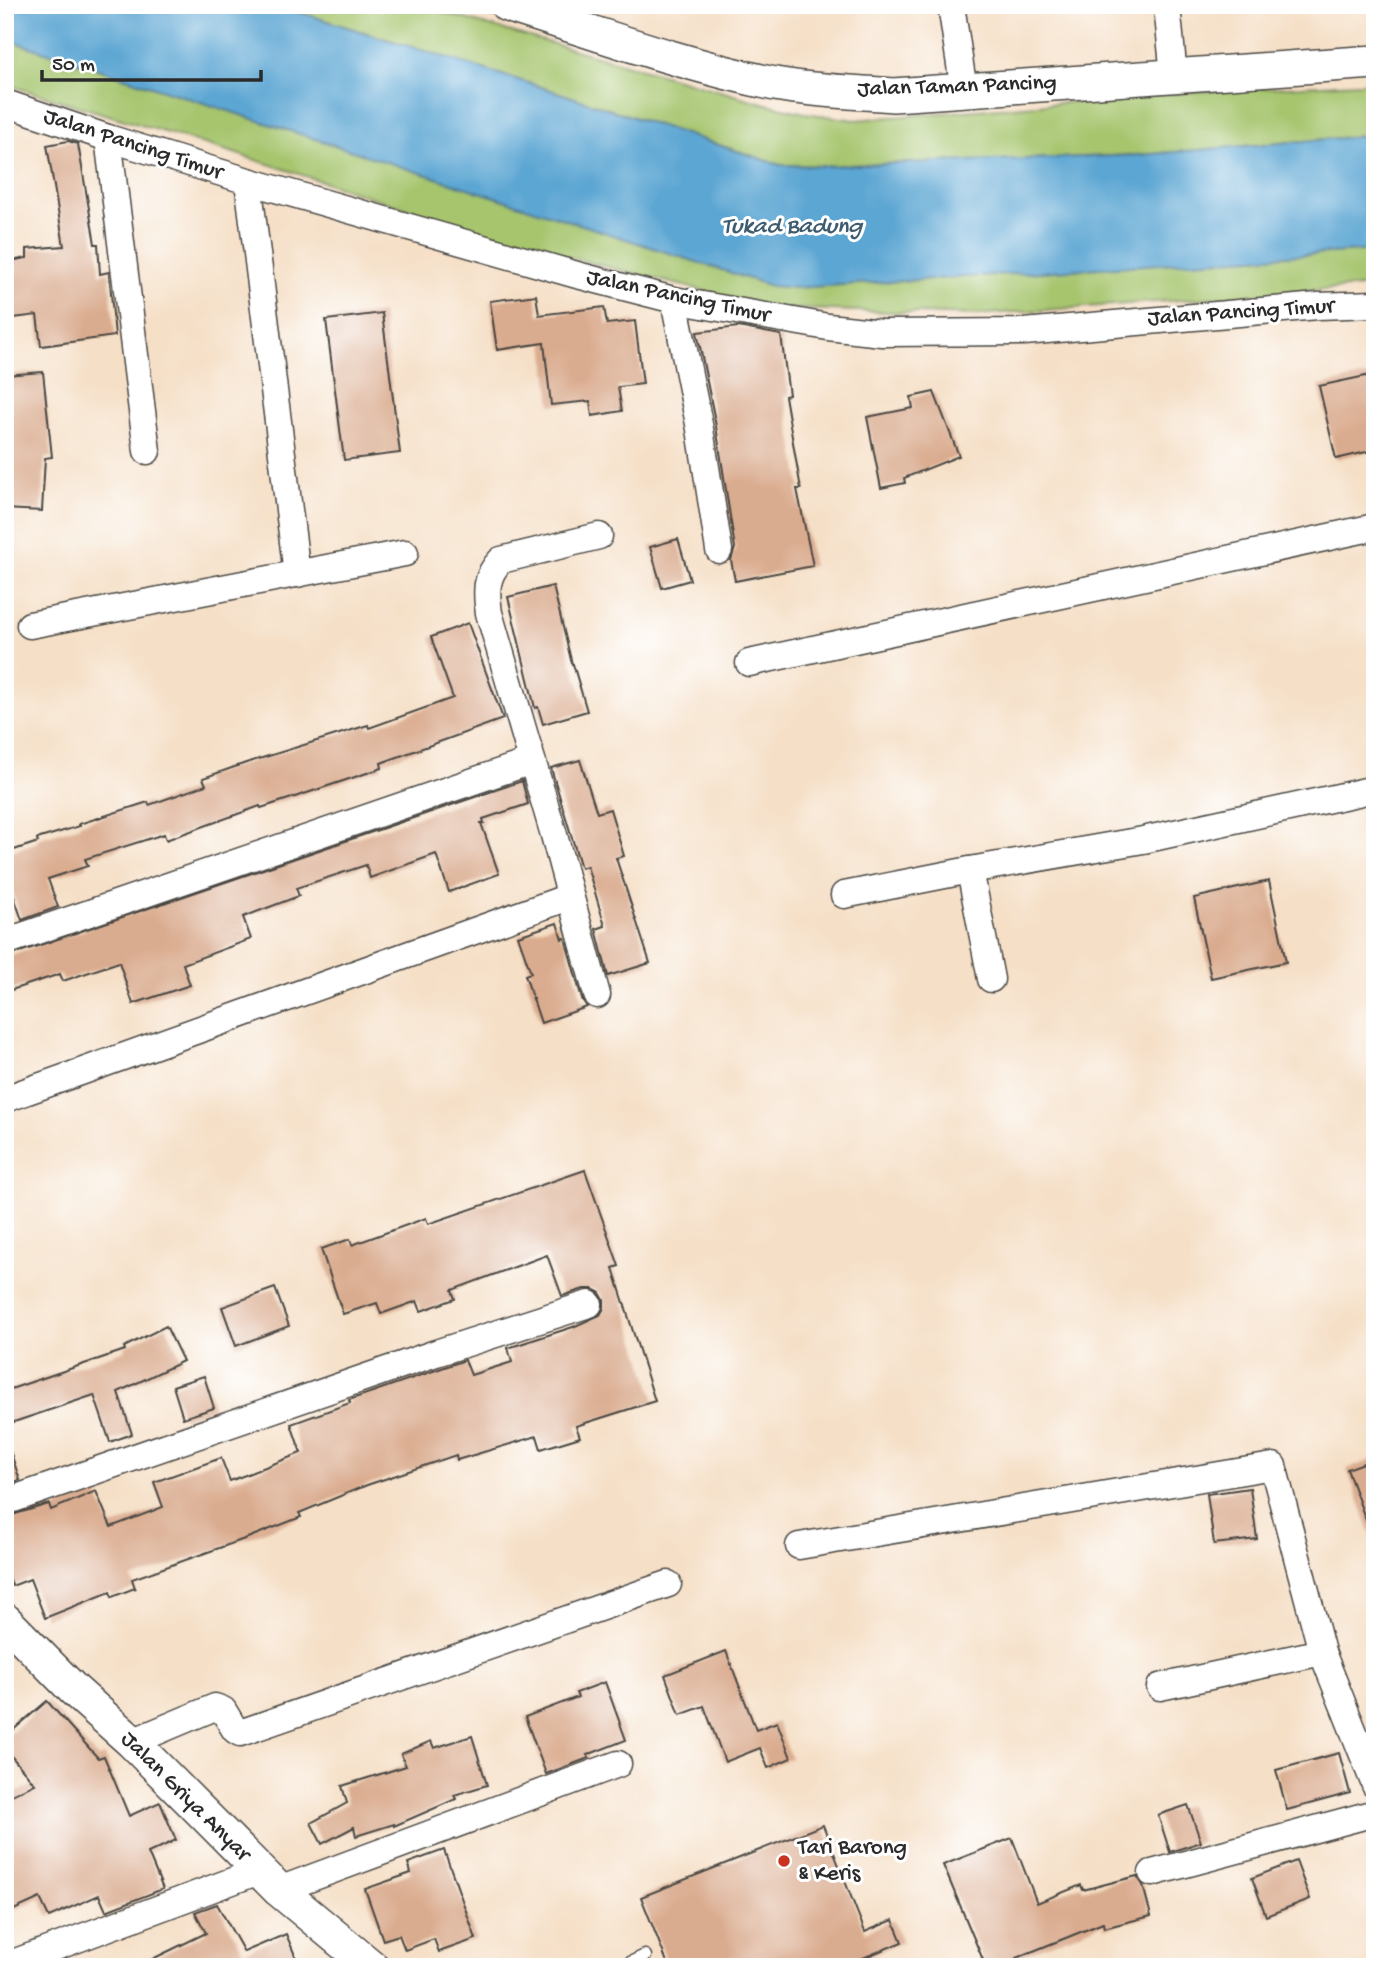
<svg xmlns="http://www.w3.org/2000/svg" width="1380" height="1972" viewBox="0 0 1380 1972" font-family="'Gochi Hand',sans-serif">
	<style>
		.green { fill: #a6c56d; stroke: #68784c; stroke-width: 2 }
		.water { fill: #5ca6d3; stroke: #44687f; stroke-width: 2 }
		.building { fill: #daac8f }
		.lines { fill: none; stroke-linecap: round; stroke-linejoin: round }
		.service-casing { stroke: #494642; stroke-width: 15 }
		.minor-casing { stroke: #494642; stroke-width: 29 }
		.tertiary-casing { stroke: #494642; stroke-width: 36 }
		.service { stroke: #fff; stroke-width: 12 }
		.minor { stroke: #fff; stroke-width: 26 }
		.tertiary { stroke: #fff; stroke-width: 33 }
		.poi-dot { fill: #c8321e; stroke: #fff; stroke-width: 2.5 }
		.labels { text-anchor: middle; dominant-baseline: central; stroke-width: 6; stroke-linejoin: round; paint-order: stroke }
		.street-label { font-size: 23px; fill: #2b2b2b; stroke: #fff }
		.poi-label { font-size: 23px; fill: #2b2b2b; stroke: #fff; text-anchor: start }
		.water-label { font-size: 24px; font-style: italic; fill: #3f5c6e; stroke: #fff }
	</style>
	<rect width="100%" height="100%" fill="#fff"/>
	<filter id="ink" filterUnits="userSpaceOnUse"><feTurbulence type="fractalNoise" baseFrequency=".0143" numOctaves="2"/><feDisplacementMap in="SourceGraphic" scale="14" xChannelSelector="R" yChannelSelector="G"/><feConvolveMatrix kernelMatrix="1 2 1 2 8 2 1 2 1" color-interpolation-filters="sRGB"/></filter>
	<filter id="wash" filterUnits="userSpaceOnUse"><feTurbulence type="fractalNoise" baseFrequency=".00686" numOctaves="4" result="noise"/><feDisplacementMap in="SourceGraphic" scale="28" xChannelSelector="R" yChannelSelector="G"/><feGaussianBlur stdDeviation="1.57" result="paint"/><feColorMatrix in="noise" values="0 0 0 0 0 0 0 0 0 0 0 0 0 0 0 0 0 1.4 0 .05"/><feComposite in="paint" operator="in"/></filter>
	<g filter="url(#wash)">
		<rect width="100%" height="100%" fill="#f5dfc6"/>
		<g class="green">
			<polygon points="276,5 416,5 766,104 805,113 855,120 1193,92 1375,82 1375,135 1139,155 825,166 780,165 538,86"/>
			<polygon points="5,39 462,185 1296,254 1375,250 1375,286 975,315 772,308 516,244 231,152 5,84"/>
		</g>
		<polygon class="water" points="5,5 276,5 538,86 780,165 825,166 1139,155 1375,135 1375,250 796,288 771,286 5,39"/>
		<g id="blocks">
			<g class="building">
				<polygon points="68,141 78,144 95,244 98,244 100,274 109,272 115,336 41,346 37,315 5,319 5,262 27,258 27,249 64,246 47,145"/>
				<polygon points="536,295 539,315 604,307 607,324 635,321 643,384 618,387 622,411 592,416 590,401 551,405 544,343 497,350 490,301"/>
				<polygon points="382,313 400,453 344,460 326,320"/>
				<polygon points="738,327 781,335 789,395 785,396 801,489 797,489 813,566 735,581 731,560 735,548 716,426 697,332"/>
				<polygon points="43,372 52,457 45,458 42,511 5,509 5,375"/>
				<polygon points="1375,374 1375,450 1336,459 1319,386"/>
				<polygon points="934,392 959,456 904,478 905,483 881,488 867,417 913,408 911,397"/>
				<polygon points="678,539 690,580 662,588 650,547"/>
				<polygon points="553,586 572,664 573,664 587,711 543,724 538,707 535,708 508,597"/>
				<polygon points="468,623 503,719 381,763 382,768 298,796 261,808 260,806 166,840 164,834 85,859 88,866 48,879 58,907 22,920 11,888 5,890 5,853 38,842 37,839 80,826 79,824 148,802 149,805 206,785 203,778 246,763 368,725 369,728 453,698 431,637"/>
				<polygon points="580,760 597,813 610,809 624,856 616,858 650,963 608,976 596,929 605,926 587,866 581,868 551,768"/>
				<polygon points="522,781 528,804 483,819 484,823 481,823 499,874 449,892 436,854 370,878 366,865 296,888 299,896 243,917 251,939 183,964 190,985 133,1004 119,962 63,981 60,974 5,992 5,957"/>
				<polygon points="1269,881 1286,962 1211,978 1194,898"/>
				<polygon points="557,923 562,939 565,938 582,999 587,1007 541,1023 525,975 531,973 518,936"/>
				<polygon points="585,1170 619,1266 613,1268 655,1401 576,1426 580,1437 541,1449 537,1436 457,1460 456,1455 367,1485 299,1513 301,1517 250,1537 132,1579 135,1588 112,1597 110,1592 45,1618 30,1579 12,1586 5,1567 5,1517 49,1504 51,1510 96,1491 111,1527 163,1507 154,1482 221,1458 230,1481 301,1453 291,1424 350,1403 349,1400 465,1360 471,1375 512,1362 508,1348 573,1327 600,1315 604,1308 604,1300 600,1293 593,1289 584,1289 562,1296 547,1255 452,1290 455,1299 421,1311 417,1301 381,1314 377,1303 343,1314 321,1249 350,1239 352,1245 426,1218 428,1224"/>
				<polygon points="275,1288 289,1326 236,1346 222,1307"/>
				<polygon points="166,1326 183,1361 118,1392 132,1434 110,1442 94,1395 5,1425 5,1391 125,1350 124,1347"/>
				<polygon points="204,1376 214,1408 183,1418 173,1386"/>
				<polygon points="5,1448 9,1448 20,1480 5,1485"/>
				<polygon points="1375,1459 1375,1536 1372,1537 1347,1469"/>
				<polygon points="1250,1488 1257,1539 1214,1544 1207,1494"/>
				<polygon points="726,1651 756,1730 777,1722 791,1758 768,1768 760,1748 725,1762 704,1706 680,1715 665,1675"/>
				<polygon points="605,1682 626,1740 587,1755 589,1758 546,1774 525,1717 578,1697 576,1693"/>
				<polygon points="47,1701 98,1758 104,1756 129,1816 160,1802 176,1840 148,1853 163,1889 106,1911 99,1895 49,1917 40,1898 5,1914 5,1798 35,1784 5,1749 5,1737"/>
				<polygon points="472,1736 487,1785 454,1795 456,1799 394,1826 394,1824 356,1836 354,1827 322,1844 311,1823 347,1803 342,1786 406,1766 401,1754 431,1741 434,1748"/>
				<polygon points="1339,1753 1350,1793 1287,1810 1276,1770"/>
				<polygon points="1188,1805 1201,1842 1170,1852 1158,1815"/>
				<polygon points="823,1825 865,1932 893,1920 902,1942 841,1967 669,1967 641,1897"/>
				<polygon points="1012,1838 1037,1903 1081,1885 1083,1890 1137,1876 1143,1885 1151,1916 1104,1928 1103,1923 1016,1958 1016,1960 999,1967 986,1967 943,1865"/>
				<polygon points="444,1850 476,1939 439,1952 434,1939 405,1950 399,1935 383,1940 365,1889 411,1873 408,1863"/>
				<polygon points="1296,1861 1310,1899 1266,1916 1252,1878"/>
				<polygon points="217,1904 244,1952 286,1934 300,1967 136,1967 206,1933 195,1912"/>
			</g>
		</g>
	</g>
	<g filter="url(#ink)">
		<use href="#blocks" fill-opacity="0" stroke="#494642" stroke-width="2"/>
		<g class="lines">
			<g class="service-casing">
				<polyline id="service" points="622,1967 645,1956"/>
			</g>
			<g class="minor-casing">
				<g id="minor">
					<polyline points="951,5 964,91"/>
					<polyline points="1167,5 1174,76"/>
					<polyline points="5,103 108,138 248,181 577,275 674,300 828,327 882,333 1024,332 1318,306 1375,304"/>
					<polyline points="108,138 147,451"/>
					<polyline points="248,181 297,574"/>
					<polyline points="674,300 700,429 719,550"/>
					<polyline points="30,625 405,553"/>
					<polyline points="749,663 1375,527"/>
					<polyline points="970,870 991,979"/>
					<polyline points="844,895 970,870 1143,840 1375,789"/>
					<polyline points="5,942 532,761"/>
					<path d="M597 995 554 835 489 613C486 592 485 576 501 560L599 536"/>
					<polyline points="5,1099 569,897"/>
					<polyline points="5,1502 436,1353 589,1304"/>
					<polyline points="799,1546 1273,1466 1322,1652 1375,1785"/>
					<polyline points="1160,1687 1322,1652"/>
					<polyline points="132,1742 215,1707 223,1710 235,1730 240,1733 668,1584"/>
					<polyline points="1152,1873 1375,1813"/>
					<polyline points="279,1890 618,1764"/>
					<polyline points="5,1966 259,1871"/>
				</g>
			</g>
			<g class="tertiary-casing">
				<g id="tertiary">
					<path d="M507 5C596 33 684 65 775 84 814 91 853 92 893 95L1375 62"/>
					<polyline points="5,1620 74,1690 132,1742 279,1890 372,1967"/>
				</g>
			</g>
			<use href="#service" class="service"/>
			<use href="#minor" class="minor"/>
			<use href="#tertiary" class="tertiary"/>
		</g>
	</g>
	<circle class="poi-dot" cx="784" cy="1861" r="7"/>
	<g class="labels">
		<g class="street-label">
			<text transform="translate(957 87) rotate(-2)">Jalan Taman Pancing</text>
			<text transform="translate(133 145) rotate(18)">Jalan Pancing Timur</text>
			<text transform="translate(678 297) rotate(12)">Jalan Pancing Timur</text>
			<text transform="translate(1241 313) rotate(-4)">Jalan Pancing Timur</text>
			<text transform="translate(185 1797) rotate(45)">Jalan Griya Anyar</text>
		</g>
		<g class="poi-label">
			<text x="798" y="1848">Tari Barong<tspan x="798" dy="26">&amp; Keris</tspan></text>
		</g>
		<g class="water-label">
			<text x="792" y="227">Tukad Badung</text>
		</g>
	</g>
	<rect width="1380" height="1972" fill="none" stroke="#fff" stroke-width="28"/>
	<path d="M42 70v10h219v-10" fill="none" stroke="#2b2b2b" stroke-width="3.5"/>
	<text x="52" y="70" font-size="21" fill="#2b2b2b" stroke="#ffffff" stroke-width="5" paint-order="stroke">50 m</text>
</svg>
